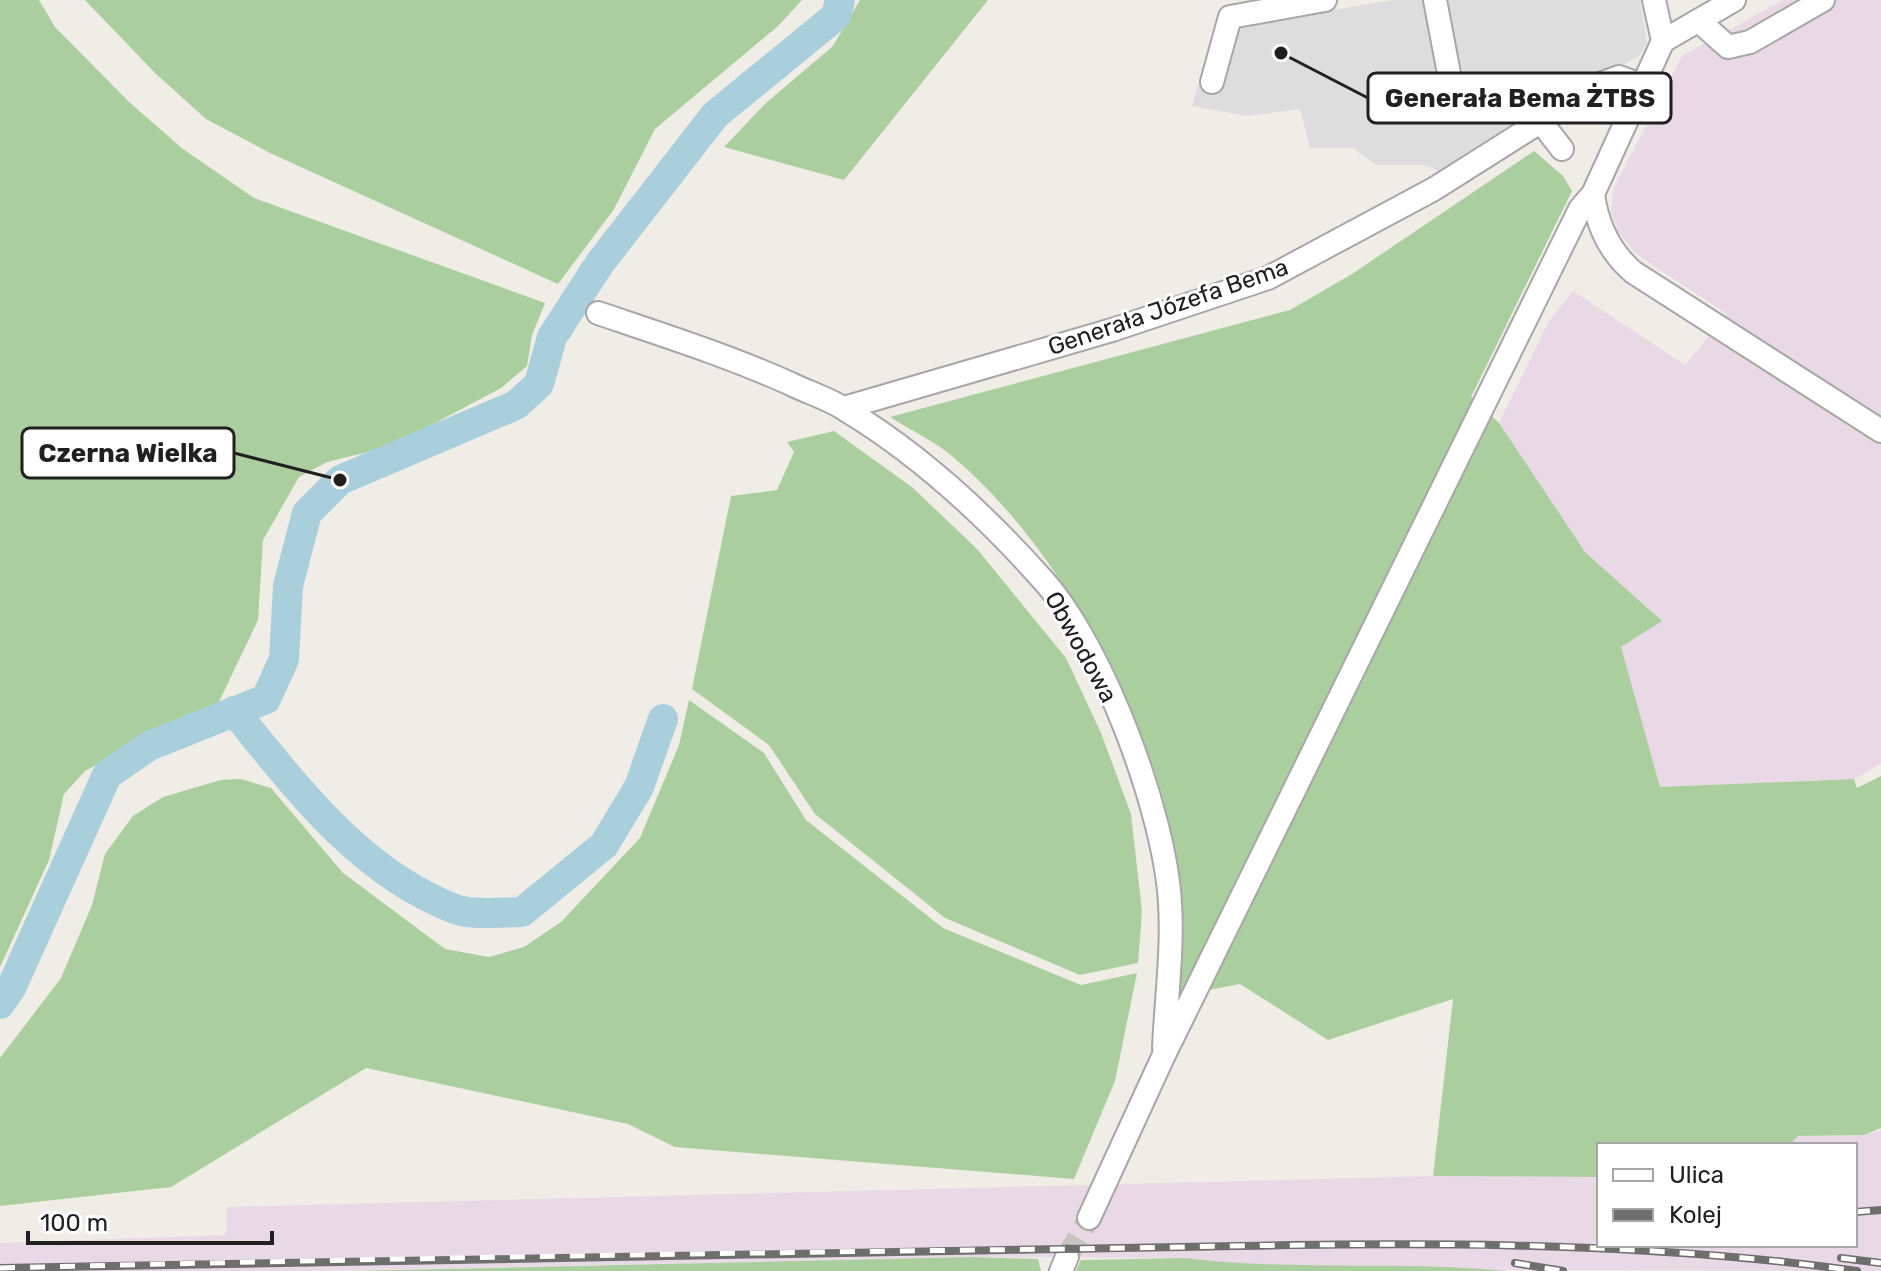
<svg xmlns="http://www.w3.org/2000/svg" width="1881" height="1271" viewBox="0 0 1881 1271" font-family="Rubik,sans-serif">
	<style>
		.residential { fill: #dedddd }
		.industrial { fill: #e9d9e6 }
		.forest { fill: #aace9d }
		.lines { fill: none; stroke-linecap: round; stroke-linejoin: round }
		.river { stroke: #a9cfdc; stroke-width: 30 }
		.minor-tunnel { stroke: #c6c4bf; stroke-width: 22; stroke-dasharray: 22 11; stroke-linecap: butt }
		.minor-casing { stroke: #a7a7a7; stroke-width: 26 }
		.minor { stroke: #fff; stroke-width: 22 }
		.rail-casing { stroke: #6e6e6e; stroke-width: 8 }
		.rail { stroke: #fff; stroke-width: 5; stroke-dasharray: 15; stroke-linecap: butt }
		.labels { text-anchor: middle; dominant-baseline: central; stroke-width: 6; stroke-linejoin: round; paint-order: stroke }
		.street-label { font-size: 24px; fill: #202020; stroke: #fff }
		.leader { fill: none; stroke: #202020; stroke-width: 3 }
		.callout-dot { fill: #202020; stroke: #fff; stroke-width: 3 }
		.callout { fill: #fff; stroke: #202020; stroke-width: 3 }
		.callout-label { font-size: 26px; text-anchor: middle; font-weight: bold; fill: #202020 }
	</style>
	<rect width="100%" height="100%" fill="#f0ede7"/>
	<polygon class="residential" points="1393,0 1640,0 1647,42 1640,55 1442,172 1424,165 1376,165 1353,148 1310,148 1300,109 1248,116 1192,106 1214,30"/>
	<g class="industrial">
		<polygon points="1783,0 1881,0 1881,763 1855,779 1660,787 1620,647 1662,621 1585,552 1499,423 1549,321 1573,291 1685,365 1727,314 1636,254 1619,233 1611,213 1613,189 1682,56"/>
		<polygon points="1881,1130 1881,1271 1230,1269 1184,1258 972,1257 320,1271 0,1271 0,1243 226,1235 227,1207 1433,1176 1599,1177 1599,1245 1855,1245 1855,1145 1789,1145 1798,1136 1864,1135"/>
	</g>
	<g class="forest">
		<polygon points="0,0 39,0 55,27 129,102 183,149 254,198 545,303 532,335 527,366 501,388 392,446 327,462 299,477 263,540 258,620 217,706 169,742 115,755 85,771 64,794 49,860 0,967"/>
		<polygon points="85,0 802,0 778,26 655,129 614,209 558,284 270,153 206,119 155,73"/>
		<polygon points="860,0 988,0 844,180 724,147 766,103 833,46"/>
		<path d="M1534 151 1563 176 1572 191 1471 397 1499 423 1585 552 1662 621 1621 647 1660 787 1854 779 1857 788 1881 776V1128L1864 1135 1798 1136 1789 1145H1599V1177L1433 1176 1453 999 1328 1040 1240 984 1176 996C1179 969 1185 939 1183 912 1175 756 1068 550 947 452 930 439 909 429 890 417L1290 310 1352 274Z"/>
		<polygon points="834,431 913,488 977,549 1066,658 1101,733 1131,814 1142,911 1138,963 1080,975 945,918 815,814 769,745 692,689 731,496 777,490 794,452 787,442"/>
		<polygon points="689,700 764,753 806,820 943,928 1081,985 1137,973 1115,1081 1074,1179 675,1147 628,1124 366,1068 171,1187 0,1206 0,1058 61,978 92,905 105,854 133,816 163,797 221,780 241,779 271,788 343,873 445,949 489,957 524,947 561,922 640,838 679,745"/>
		<polygon points="972,1257 1038,1259 1041,1271 349,1271"/>
		<path d="M1184 1258C1289 1271 1402 1261 1509 1271H1076L1081 1260Z"/>
	</g>
	<g class="lines">
		<g class="river">
			<path d="M234 711C297 788 359 872 455 909 473 916 502 912 522 912L604 845 639 787 663 719"/>
			<polyline points="0,1004 11,988 107,775 149,746 266,699 284,659 288,586 307,513 340,480 516,405 539,384 552,337 600,263 715,115 836,16 840,0"/>
		</g>
		<polyline class="minor-tunnel" points="1067,1257 1089,1218"/>
		<g class="minor-casing">
			<g id="minor">
				<polyline points="1435,0 1455,105"/>
				<polyline points="1654,0 1663,41"/>
				<polyline points="1699,21 1728,47 1750,42 1823,0"/>
				<polyline points="1663,41 1734,0"/>
				<polyline points="1212,82 1230,17 1325,0"/>
				<polyline points="1541,122 1562,149"/>
				<path d="M1593 194C1597 225 1609 251 1633 272L1881 431"/>
				<path d="M598 313C663 335 729 356 791 384 809 393 830 399 846 410 919 454 986 516 1043 580 1103 647 1165 813 1170 903 1173 950 1166 1001 1164 1048"/>
				<polyline points="844,408 1112,330 1268,278 1434,189 1600,84 1619,77 1641,85"/>
				<polyline points="1089,1218 1163,1057 1580,209 1593,194 1663,41"/>
				<polyline points="1061,1271 1067,1257"/>
			</g>
		</g>
		<use href="#minor" class="minor"/>
		<g class="rail-casing">
			<g id="rail">
				<polyline points="1855,1212 1881,1210"/>
				<polyline points="1841,1258 1881,1263"/>
				<polyline points="1515,1263 1563,1271"/>
				<path d="M0 1268C355 1259 710 1253 1064 1249 1329 1245 1594 1234 1857 1271"/>
			</g>
		</g>
		<use href="#rail" class="rail"/>
	</g>
	<g class="labels">
		<g class="street-label">
			<text transform="translate(1168 307) rotate(-19)">Generała Józefa Bema</text>
			<text transform="translate(1081 647) rotate(61)">Obwodowa</text>
		</g>
	</g>
	<path class="leader" d="M1281 53L1368 98M340 480L234 453"/>
	<g class="callout-dot">
		<circle cx="1281" cy="53" r="8"/>
		<circle cx="340" cy="480" r="8"/>
	</g>
	<g class="callout">
		<rect x="1368" y="73" width="303" height="50" rx="8"/>
		<rect x="22" y="428" width="212" height="50" rx="8"/>
	</g>
	<g class="callout-label">
		<text x="1520" y="107">Generała Bema ŻTBS</text>
		<text x="128" y="462">Czerna Wielka</text>
	</g>
	<rect x="1597" y="1143" width="260" height="104" fill="#ffffff" stroke="#a6a6a6" stroke-width="2"/>
	<rect x="1613" y="1169" width="40" height="12" fill="#ffffff" stroke="#a6a6a6" stroke-width="2"/>
	<text x="1669" y="1183" font-size="24" fill="#202020">Ulica</text>
	<rect x="1613" y="1209" width="40" height="12" fill="#6e6e6e" stroke="#a6a6a6" stroke-width="2"/>
	<text x="1669" y="1223" font-size="24" fill="#202020">Kolej</text>
	<path d="M28 1231v12h244v-12" fill="none" stroke="#202020" stroke-width="4"/>
	<text x="40" y="1231" font-size="24" fill="#202020" stroke="#ffffff" stroke-width="6" paint-order="stroke">100 m</text>
</svg>
